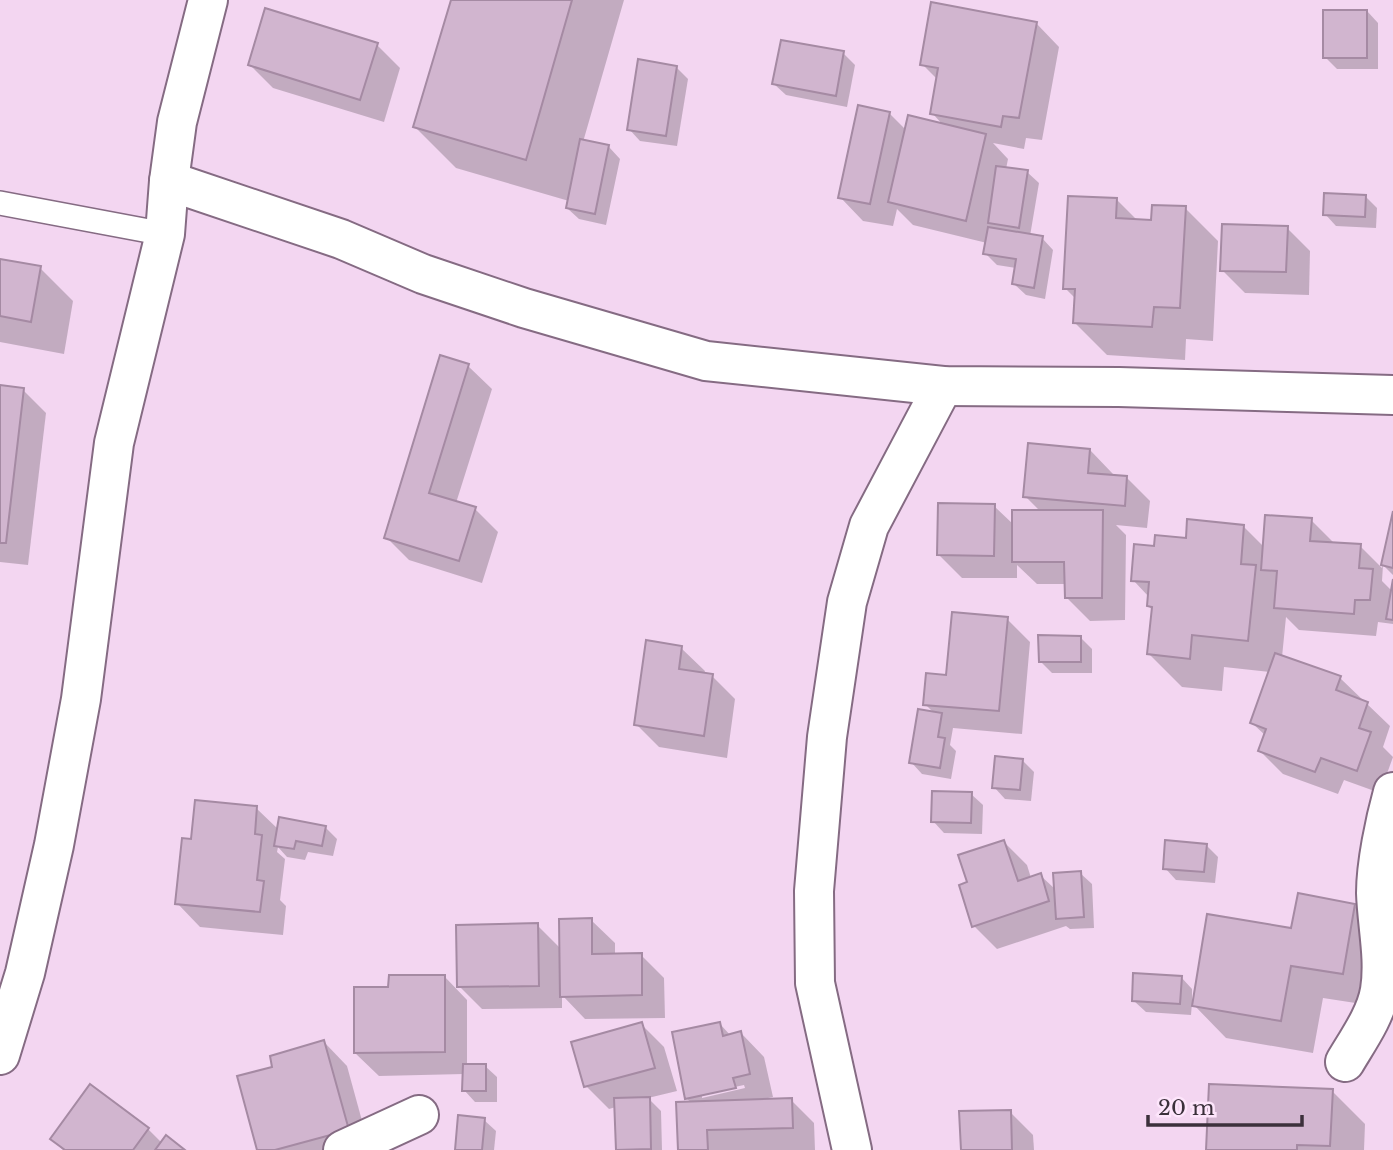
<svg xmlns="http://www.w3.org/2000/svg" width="1393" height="1150" viewBox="0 0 1393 1150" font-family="'Libre Baskerville',serif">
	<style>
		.shadow { fill: #0003; fill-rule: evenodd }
		.building { fill: #d1b5cf; stroke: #a58aa3; stroke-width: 2 }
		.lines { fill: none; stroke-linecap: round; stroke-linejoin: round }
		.lane-casing { stroke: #856b83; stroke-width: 26 }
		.street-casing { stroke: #856b83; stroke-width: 42 }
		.lane { stroke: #fff; stroke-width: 23 }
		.street { stroke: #fff; stroke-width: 38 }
	</style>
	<rect width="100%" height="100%" fill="#f3d6f1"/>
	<g class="shadow">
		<polygon points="452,0 624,0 583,142 609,147 620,159 606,225 579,219 567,208 569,201 456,168 415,127"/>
		<polygon points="1367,11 1378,23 1378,69 1337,69 1325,57"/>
		<polygon points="1036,23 1059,47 1042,140 1026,138 1024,149 993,143 1008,159 1006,169 1027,172 1039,183 1030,236 1042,238 1053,250 1045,299 1026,295 1014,284 1016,268 997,265 985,253 987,243 913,225 897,209 893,226 863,221 840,197 889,113 907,131 944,126 932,113 938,80 922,64"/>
		<polygon points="377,45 400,68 384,122 273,88 250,65"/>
		<polygon points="843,53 855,65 847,107 786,95 774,84"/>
		<polygon points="676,67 688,79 677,146 640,141 629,129"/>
		<polygon points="1365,196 1377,208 1376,228 1336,226 1325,214"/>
		<polygon points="1117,200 1138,221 1153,222 1185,208 1218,241 1213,341 1186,339 1185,360 1107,355 1074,322 1076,299 1065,288"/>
		<polygon points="1287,228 1310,251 1309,295 1245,293 1222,270"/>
		<polygon points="0,260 40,268 73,301 64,354 0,342"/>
		<polygon points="441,357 468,366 492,389 456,503 475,509 498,532 482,583 409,560 386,537"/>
		<polygon points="0,387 23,390 46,413 28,565 0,562"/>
		<polygon points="1090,450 1113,474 1113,476 1127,478 1150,501 1147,528 1116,525 1126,535 1125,620 1090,621 1066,597 1066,584 1037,584 1017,565 1017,578 962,578 939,555 994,506 1014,525 1040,511 1025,496"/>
		<polygon points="1393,519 1393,575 1383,565 1382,581 1392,591 1393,587 1393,624 1378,622 1376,636 1299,630 1286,617 1282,657 1340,678 1390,726 1383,747 1393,757 1380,793 1344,780 1338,794 1283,774 1260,751 1266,736 1252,723 1270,672 1224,667 1222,691 1182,687 1149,654 1154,611 1148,606 1149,597 1133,580 1156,548 1243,526 1265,548 1311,520 1334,543 1360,546 1382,568"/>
		<polygon points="1007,619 1030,642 1022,734 953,728 950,745 956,751 951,779 922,774 911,762 935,714 925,704 948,677"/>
		<polygon points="1080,637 1092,649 1092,673 1052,673 1040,661"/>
		<polygon points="681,648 705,671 704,675 712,676 735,699 727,758 659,747 636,724"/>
		<polygon points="1023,761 1034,772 1031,801 1005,799 994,787"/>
		<polygon points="971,794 983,805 982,834 944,833 933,821"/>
		<polygon points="256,808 279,830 325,827 337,839 333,856 308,852 305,860 287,857 278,847 277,852 285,859 280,900 286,906 283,935 200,927 177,903 193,840"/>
		<polygon points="1004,842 1027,865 1031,878 1040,875 1056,890 1080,873 1092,884 1094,928 1070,929 1066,926 997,949 974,926 969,883"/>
		<polygon points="1206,845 1218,857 1215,883 1176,880 1165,868"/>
		<polygon points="1354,905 1387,938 1375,1006 1323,998 1313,1053 1226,1038 1192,1003 1191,1015 1146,1012 1134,1001 1181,977 1192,989 1192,1001 1194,1001 1293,930"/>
		<polygon points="591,920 615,943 615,956 641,955 664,978 665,1018 585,1019 562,995 562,1008 482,1009 459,986 537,925 561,949"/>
		<polygon points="444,976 467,1000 467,1065 485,1066 497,1077 497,1102 475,1102 464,1090 464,1074 379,1076 355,1053"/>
		<polygon points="641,1024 664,1047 677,1091 648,1098 661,1111 662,1150 619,1150 616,1107 609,1109 586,1086"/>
		<path d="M720 1024 731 1036 741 1033 764 1057 773 1097 763 1099 791 1100 814 1123 815 1150H679L692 1103 687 1099ZM744 1085 745 1088 702 1098V1094Z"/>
		<polygon points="324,1042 347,1066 370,1150 259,1150 275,1068"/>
		<polygon points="1332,1091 1365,1124 1364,1150 1207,1150"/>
		<polygon points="1010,1112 1033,1135 1034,1150 962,1150"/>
		<polygon points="484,1120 496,1131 494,1150 457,1150"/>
		<polygon points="148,1129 162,1143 182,1150 63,1150 52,1139"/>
	</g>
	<g class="building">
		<polygon points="451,0 572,0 526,160 413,127"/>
		<polygon points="931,2 1037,22 1019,118 1003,116 1001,127 930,114 938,68 920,65"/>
		<polygon points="265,8 378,43 360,100 248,65"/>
		<rect x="1323" y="10" width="44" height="48"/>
		<polygon points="781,40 844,51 836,96 772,84"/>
		<polygon points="638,59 677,66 666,136 627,130"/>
		<polygon points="858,105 890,112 870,204 838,198"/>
		<polygon points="908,115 986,134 966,221 888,202"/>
		<polygon points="580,139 609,145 595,214 566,208"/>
		<polygon points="996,166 1028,170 1019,228 988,223"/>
		<polygon points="1324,193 1366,195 1365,217 1323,215"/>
		<polygon points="1068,196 1117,198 1116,218 1151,220 1152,205 1186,206 1180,308 1154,307 1152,327 1073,323 1075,289 1063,289"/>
		<polygon points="1222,224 1288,226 1286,272 1220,271"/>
		<polygon points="988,227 1043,236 1034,288 1012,284 1016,259 983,254"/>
		<polygon points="0,259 41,266 31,322 0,316"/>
		<polygon points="440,355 469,364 429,493 476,507 459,561 384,538"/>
		<polygon points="0,385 24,388 6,543 0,543"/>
		<polygon points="1028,443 1090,449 1088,473 1127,476 1125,506 1023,497"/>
		<polygon points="938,503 995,504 994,556 937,555"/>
		<polygon points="1012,510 1103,510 1102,598 1065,598 1064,562 1012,562"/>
		<polygon points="1393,511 1393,568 1381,565"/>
		<polygon points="1265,515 1312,518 1310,541 1361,544 1359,568 1373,569 1370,600 1355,600 1354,614 1274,608 1277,571 1261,570"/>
		<polygon points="1187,519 1244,525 1241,564 1256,565 1248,641 1192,635 1190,659 1147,654 1152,607 1147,606 1149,582 1131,581 1134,544 1154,546 1155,535 1186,538"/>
		<polygon points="1393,579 1393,620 1386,619"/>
		<polygon points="952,612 1008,617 999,711 923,705 926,673 946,675"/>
		<polygon points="1038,635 1081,636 1081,662 1039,662"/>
		<polygon points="646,640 682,646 679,669 713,674 704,736 634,725"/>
		<polygon points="1275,653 1341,676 1336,690 1368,702 1359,728 1371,732 1357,771 1321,758 1315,772 1258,751 1266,729 1250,723"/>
		<polygon points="918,709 942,713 938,737 945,738 940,768 909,763"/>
		<polygon points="995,756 1023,759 1020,790 992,788"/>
		<polygon points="932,791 972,792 971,823 931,822"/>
		<polygon points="195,800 257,806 255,834 262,835 257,880 264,881 260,912 175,904 182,838 191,839"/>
		<polygon points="279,817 326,826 322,846 296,841 294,849 274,846"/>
		<polygon points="1004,840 1018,881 1041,873 1049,901 972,927 959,885 967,882 958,855"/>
		<polygon points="1165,840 1207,844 1204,872 1163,869"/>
		<polygon points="1081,871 1084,917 1056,919 1053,873"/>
		<polygon points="1298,893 1355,904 1343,974 1291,966 1281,1021 1192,1006 1207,914 1291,928"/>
		<polygon points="592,918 592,954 642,953 642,995 560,997 559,919"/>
		<polygon points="538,923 539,986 457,987 456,925"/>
		<polygon points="1133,973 1182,976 1180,1004 1132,1001"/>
		<polygon points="389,975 445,975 445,1052 354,1053 354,987 388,987"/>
		<polygon points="642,1022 655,1068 584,1087 571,1042"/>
		<polygon points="720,1022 723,1036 741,1031 750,1074 733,1078 736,1088 685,1099 672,1032"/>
		<polygon points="324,1040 349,1130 275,1150 257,1150 237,1076 272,1067 270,1056"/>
		<polygon points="463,1064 486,1064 486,1091 462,1091"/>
		<polygon points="90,1084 149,1128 133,1150 65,1150 50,1139"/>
		<polygon points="1209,1084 1333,1089 1330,1146 1297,1145 1297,1150 1206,1150"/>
		<polygon points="650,1097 651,1149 616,1150 614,1098"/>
		<polygon points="792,1098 793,1128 707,1130 708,1150 678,1150 676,1102"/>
		<polygon points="1011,1110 1012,1150 961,1150 959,1111"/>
		<polygon points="458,1115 485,1118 482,1150 455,1150"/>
		<polygon points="166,1135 185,1150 155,1150"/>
	</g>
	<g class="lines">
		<g class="lane-casing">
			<polyline id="lane" points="0,203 165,234"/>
		</g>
		<g class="street-casing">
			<g id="street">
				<polyline points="169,181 341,239 423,274 524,308 706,361 943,386 1119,387 1393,395"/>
				<polyline points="0,1055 25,973 54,845 81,699 114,443 165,234 169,181 177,122 208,0"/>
				<path d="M1345 1062C1358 1040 1376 1015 1380 990 1385 958 1377 925 1376 893 1376 864 1385 821 1393 792"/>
				<polyline points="343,1150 419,1115"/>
				<polyline points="852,1150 815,983 814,891 827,737 847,602 869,526 943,386"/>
			</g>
		</g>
		<use href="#lane" class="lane"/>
		<use href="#street" class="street"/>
	</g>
	<path d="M1148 1115v10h154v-10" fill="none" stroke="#3b303b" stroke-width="3.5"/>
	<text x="1158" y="1115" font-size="21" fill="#3b303b" stroke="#fde5fb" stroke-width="5" paint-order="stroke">20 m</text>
</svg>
